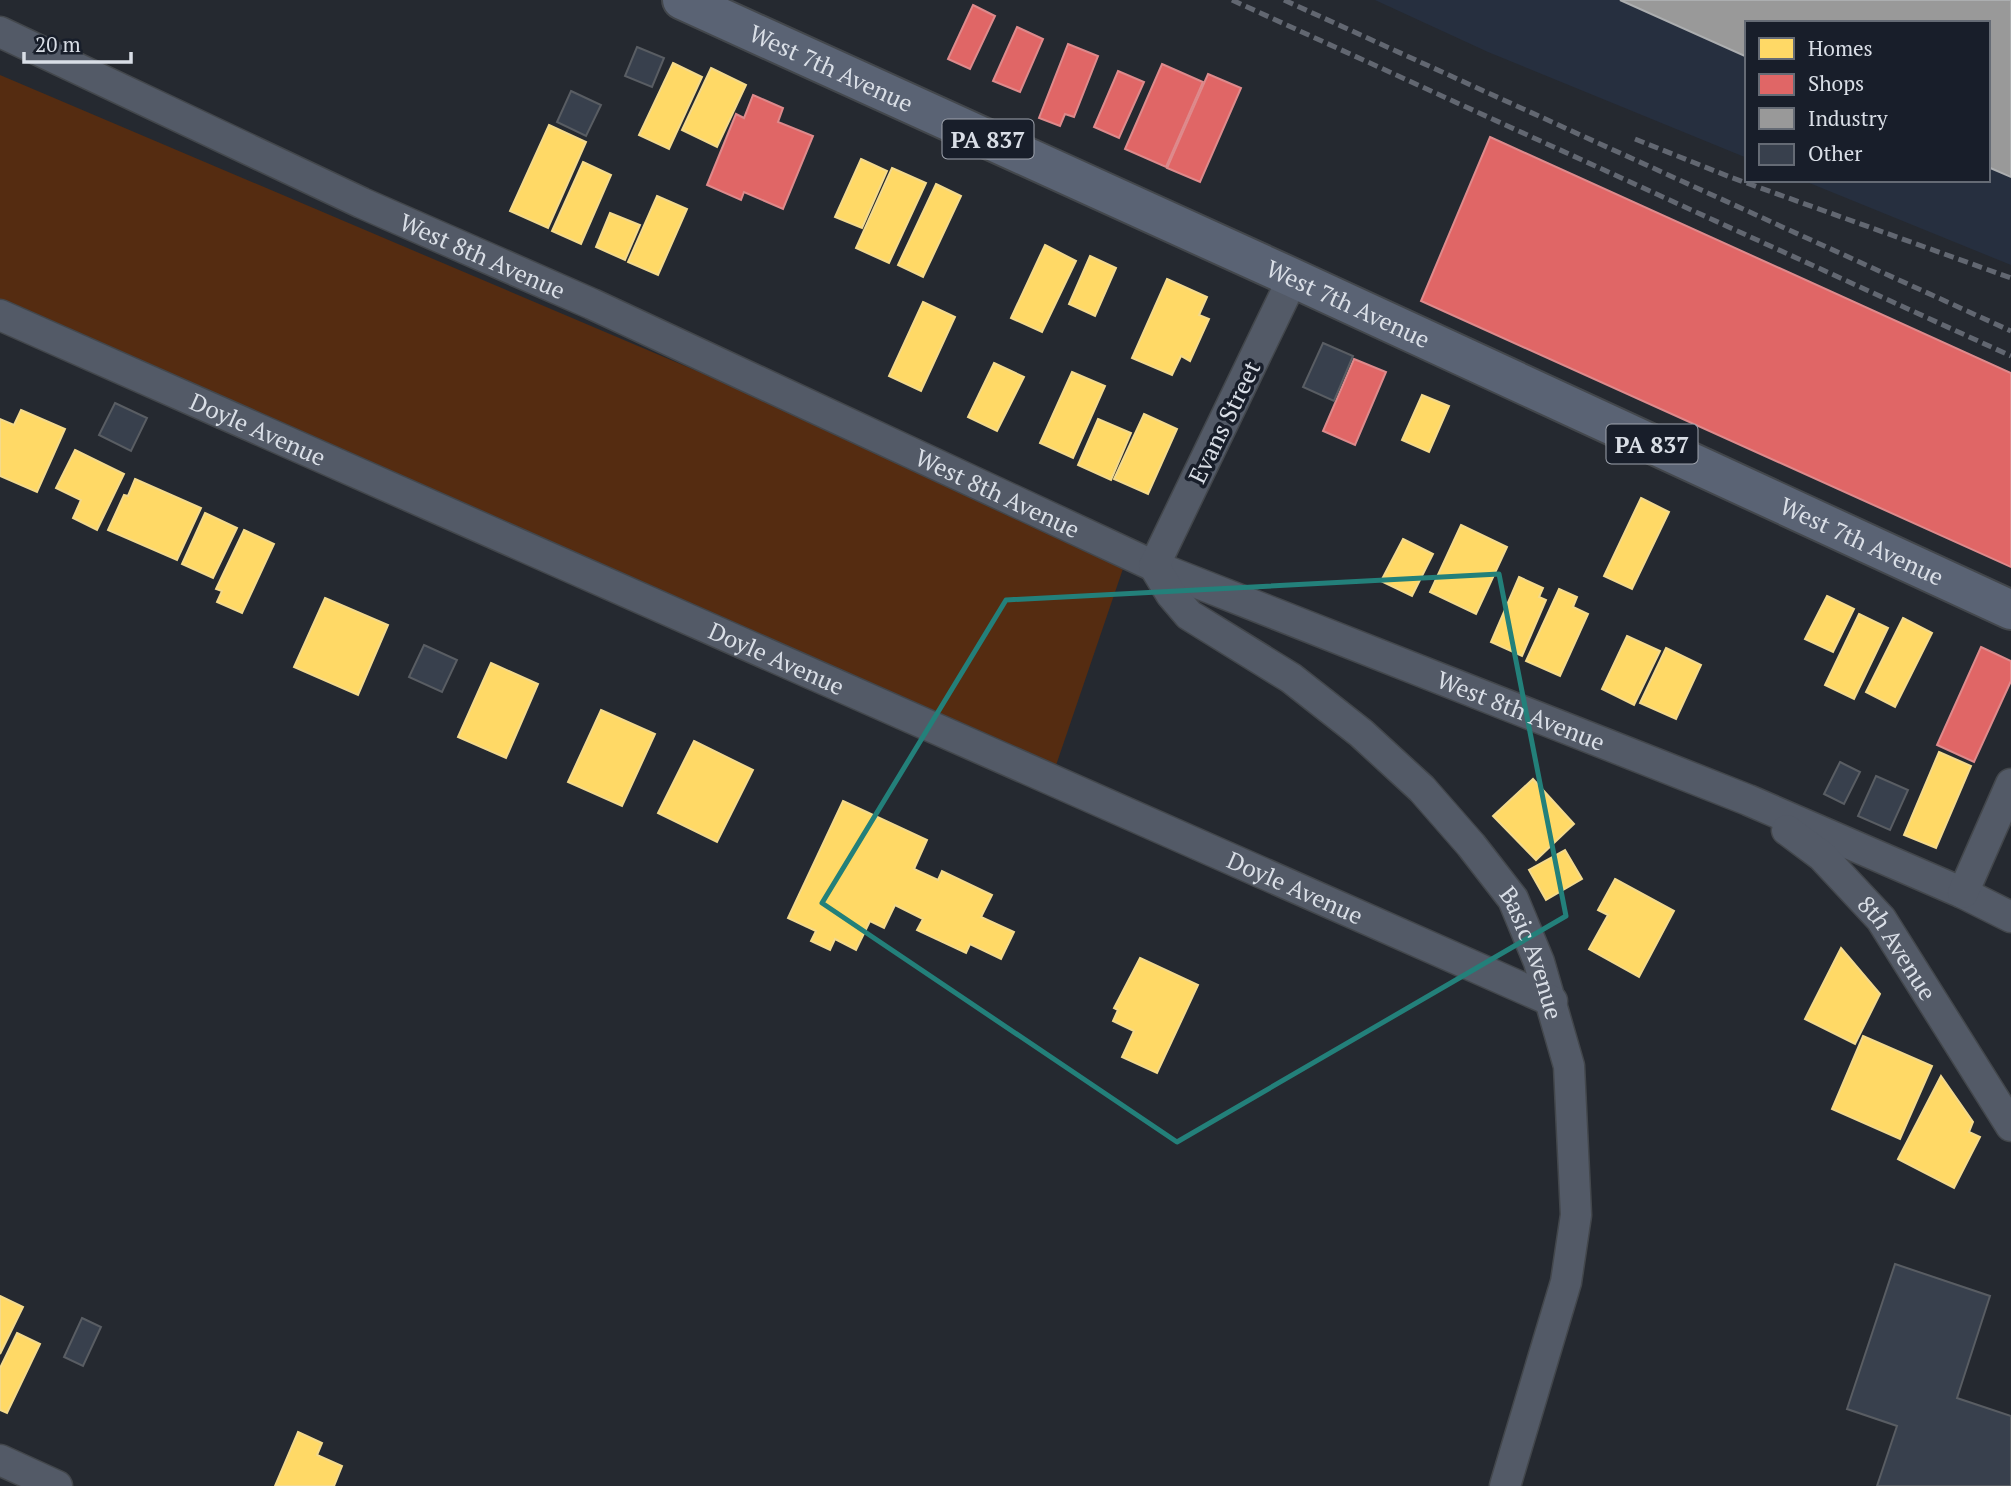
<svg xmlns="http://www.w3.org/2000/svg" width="2011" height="1486" viewBox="0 0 2011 1486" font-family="'PT Serif',serif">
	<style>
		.built { fill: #262f3f }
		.green { fill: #552c11 }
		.homes { fill: #ffd966; stroke: #f4da8c; stroke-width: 2 }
		.shops { fill: #e06666; stroke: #de8a8c; stroke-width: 2 }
		.industry { fill: #999; stroke: #acaeb0; stroke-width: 2 }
		.building { fill: #38404d; stroke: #595d63; stroke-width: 2 }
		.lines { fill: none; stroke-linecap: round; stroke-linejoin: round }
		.street-casing { stroke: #43474c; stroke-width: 33 }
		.primary-casing { stroke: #43474c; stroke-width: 42 }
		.street { stroke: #535a67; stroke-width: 30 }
		.primary { stroke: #5a6374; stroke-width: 38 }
		.rail { stroke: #626771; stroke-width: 5; stroke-dasharray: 10 5; stroke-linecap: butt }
		.marked { fill: none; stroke: #23807a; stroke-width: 5; stroke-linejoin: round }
		.labels { text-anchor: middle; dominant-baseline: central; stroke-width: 7; stroke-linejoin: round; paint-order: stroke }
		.shield { fill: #181e2a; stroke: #9fa4ae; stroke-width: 2 }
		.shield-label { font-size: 23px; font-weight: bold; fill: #d9dee6 }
		.street-label { font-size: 24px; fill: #d9dee6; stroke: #181e2a }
	</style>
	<rect width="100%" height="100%" fill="#252930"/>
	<polygon class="built" points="1375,0 2011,0 2011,265 1802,180 1988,180 1988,23 1747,23 1747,158 1488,52"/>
	<polygon class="green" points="0,75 1128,554 1051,780 0,318"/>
	<g class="homes">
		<polygon points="673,63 702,77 669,149 639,135"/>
		<polygon points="711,68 746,85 717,147 682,130"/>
		<polygon points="549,125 586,142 548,228 510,211"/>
		<polygon points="861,159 887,171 862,228 835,217"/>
		<polygon points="583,162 611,175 581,244 552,231"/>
		<polygon points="892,168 926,183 889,263 856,248"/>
		<polygon points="936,184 961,196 923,277 898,265"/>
		<polygon points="657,196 687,209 658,275 628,262"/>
		<polygon points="610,213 640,225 625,260 596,247"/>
		<polygon points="1045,245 1076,261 1042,332 1011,318"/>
		<polygon points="1090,256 1116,268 1095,316 1069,304"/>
		<polygon points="1167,279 1207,297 1199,315 1209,319 1190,361 1181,356 1172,375 1132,358"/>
		<polygon points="923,302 955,317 921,391 889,376"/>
		<polygon points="994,363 1024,377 997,431 968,417"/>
		<polygon points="1072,372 1105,386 1073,458 1040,443"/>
		<polygon points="1422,395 1449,406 1429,452 1402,440"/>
		<polygon points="21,410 65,429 37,492 0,476 0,419 14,425"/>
		<polygon points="1144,414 1177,429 1148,494 1114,479"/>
		<polygon points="1098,419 1131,433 1111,480 1078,465"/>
		<polygon points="75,450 124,474 97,530 73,518 81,500 56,488"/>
		<polygon points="135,479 201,508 177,560 108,530 124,495 128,496"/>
		<polygon points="1641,498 1669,512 1632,589 1604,576"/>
		<polygon points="205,513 237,528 213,578 182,564"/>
		<polygon points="1461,525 1507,547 1476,614 1430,592"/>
		<polygon points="244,530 274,544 242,613 217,602 222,591 216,589"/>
		<polygon points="1403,539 1433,554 1412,596 1381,581"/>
		<polygon points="1519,577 1543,588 1539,597 1546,600 1522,656 1491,642"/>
		<polygon points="1559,589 1577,597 1573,607 1588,614 1560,676 1526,661"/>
		<polygon points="1827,596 1854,609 1833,652 1805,639"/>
		<polygon points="325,598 388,625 358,695 294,667"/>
		<polygon points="1859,614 1888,628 1854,699 1825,685"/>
		<polygon points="1903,618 1932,633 1895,707 1866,692"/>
		<polygon points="1627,636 1660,651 1634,705 1602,689"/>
		<polygon points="1666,648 1701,665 1676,719 1640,703"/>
		<polygon points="491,663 538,684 506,758 458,737"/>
		<polygon points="601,710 655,734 622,806 568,782"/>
		<polygon points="694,741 753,770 717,842 658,813"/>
		<polygon points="1939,752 1971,766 1936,848 1904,835"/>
		<polygon points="1533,779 1574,824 1536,860 1493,816"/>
		<polygon points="843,801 927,840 914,869 938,880 942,871 992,895 981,917 1014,932 1001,959 970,944 966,953 917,930 923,919 895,905 884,928 870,921 856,950 835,939 830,950 811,941 816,931 788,918"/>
		<polygon points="1565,850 1582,879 1546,900 1529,870"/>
		<polygon points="1615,879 1674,911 1639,977 1589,949 1608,915 1598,910"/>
		<polygon points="1841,948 1880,994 1855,1044 1805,1019"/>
		<polygon points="1140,958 1198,985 1157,1073 1122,1057 1134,1031 1113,1021 1118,1010 1114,1008"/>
		<polygon points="1863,1036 1932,1066 1900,1139 1832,1109"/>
		<polygon points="1941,1076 1973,1122 1969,1132 1980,1137 1954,1188 1898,1159"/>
		<polygon points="0,1296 23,1307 0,1354"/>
		<polygon points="17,1333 40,1344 7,1413 0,1410 0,1368"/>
		<polygon points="298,1432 322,1443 317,1455 342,1466 334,1486 275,1486"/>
	</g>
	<g class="shops">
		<polygon points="973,5 995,16 970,69 948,59"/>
		<polygon points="1017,27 1043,39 1020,92 993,81"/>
		<polygon points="1068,44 1098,56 1074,117 1065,114 1060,126 1039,118"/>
		<polygon points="1162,64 1203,82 1166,167 1125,149"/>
		<polygon points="1118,71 1144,82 1119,138 1094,127"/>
		<polygon points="1208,74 1241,88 1200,182 1167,168"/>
		<polygon points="753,95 783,108 778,122 813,136 783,209 744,192 741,200 707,185 736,114 744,118"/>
		<polygon points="1490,137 2011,373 2011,567 1421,301"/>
		<polygon points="1354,359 1386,372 1355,445 1323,431"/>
		<polygon points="1981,647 2011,661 2011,681 1974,762 1937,745"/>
	</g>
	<polygon class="industry" points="1620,0 2011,0 2011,177 1988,167 1988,23 1747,23 1747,57"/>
	<g class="building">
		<polygon points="637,47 664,58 652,87 625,76"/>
		<polygon points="571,91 601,105 586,136 557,122"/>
		<polygon points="1323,343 1353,356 1334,401 1303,387"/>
		<polygon points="115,403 147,418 131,451 99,435"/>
		<polygon points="424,645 457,660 442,692 409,677"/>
		<polygon points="1840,762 1860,772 1844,804 1824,794"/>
		<polygon points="1876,776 1908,790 1890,830 1858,816"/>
		<polygon points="1895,1264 1990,1296 1957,1398 2011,1416 2011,1486 1877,1486 1897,1426 1847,1409"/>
		<polygon points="82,1318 101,1327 83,1366 64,1357"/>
	</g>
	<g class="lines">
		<g class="street-casing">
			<g id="street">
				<path id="s1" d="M0 32 362 203 592 304 1154 566 1748 800 1963 893 2011 917"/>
				<path id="s2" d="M1293 278 1154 566 1171 594 1189 615 1291 678 1361 733 1422 789 1471 845 1513 899 1539 962 1569 1066 1576 1215 1566 1282 1505 1486"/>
				<path id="s3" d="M0 315 1552 1001"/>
				<path id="s4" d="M1787 830 1822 856 1881 919 2011 1126"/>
				<polyline points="1963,893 2011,784"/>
				<polyline points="0,1460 57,1486"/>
			</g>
		</g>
		<g class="primary-casing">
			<g id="primary">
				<path id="s5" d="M682 0 1293 278 2011 610"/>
			</g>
		</g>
		<use href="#street" class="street"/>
		<use href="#primary" class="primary"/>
		<g class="rail">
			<polyline points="1232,0 2011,356"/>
			<polyline points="1284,0 2011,331"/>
			<polyline points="1635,139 1730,177 2011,278"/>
		</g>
	</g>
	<path class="marked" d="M1499 574 1566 916 1177 1142 822 903 1006 600Z"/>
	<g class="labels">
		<g class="shield">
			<rect x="942.5" y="119.5" width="91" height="39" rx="5"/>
			<rect x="1606.5" y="424.5" width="91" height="39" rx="5"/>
		</g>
		<g class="shield-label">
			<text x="988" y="139">PA 837</text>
			<text x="1652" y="444">PA 837</text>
		</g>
		<g class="street-label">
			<text stroke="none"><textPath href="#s5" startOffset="164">West 7th Avenue</textPath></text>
			<text stroke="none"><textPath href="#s1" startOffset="532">West 8th Avenue</textPath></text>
			<text stroke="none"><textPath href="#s5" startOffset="732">West 7th Avenue</textPath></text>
			<text transform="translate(1224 422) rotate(-64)">Evans Street</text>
			<text stroke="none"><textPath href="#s3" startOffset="282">Doyle Avenue</textPath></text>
			<text stroke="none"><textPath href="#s1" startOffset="1099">West 8th Avenue</textPath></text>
			<text stroke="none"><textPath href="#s5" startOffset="1298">West 7th Avenue</textPath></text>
			<text stroke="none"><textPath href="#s3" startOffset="849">Doyle Avenue</textPath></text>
			<text stroke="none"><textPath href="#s1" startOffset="1666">West 8th Avenue</textPath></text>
			<text stroke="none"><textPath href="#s3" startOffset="1416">Doyle Avenue</textPath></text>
			<text stroke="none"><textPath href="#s4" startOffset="163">8th Avenue</textPath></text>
			<text stroke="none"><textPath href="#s2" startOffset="872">Basic Avenue</textPath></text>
		</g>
	</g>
	<rect x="1745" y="21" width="245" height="161" fill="#181e2a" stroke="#656b75" stroke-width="2"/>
	<rect x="1759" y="38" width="35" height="21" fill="#ffd966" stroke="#656b75" stroke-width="2"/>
	<text x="1808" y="56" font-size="21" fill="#d9dee6">Homes</text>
	<rect x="1759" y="74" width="35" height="21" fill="#e06666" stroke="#656b75" stroke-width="2"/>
	<text x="1808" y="91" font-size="21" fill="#d9dee6">Shops</text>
	<rect x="1759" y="108" width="35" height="21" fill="#999999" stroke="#656b75" stroke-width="2"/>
	<text x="1808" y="126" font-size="21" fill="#d9dee6">Industry</text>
	<rect x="1759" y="144" width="35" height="21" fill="#38404d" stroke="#656b75" stroke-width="2"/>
	<text x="1808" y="161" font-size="21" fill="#d9dee6">Other</text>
	<path d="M24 52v10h107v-10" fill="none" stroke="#d9dee6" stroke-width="3.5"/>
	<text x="35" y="52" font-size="21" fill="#d9dee6" stroke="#181e2a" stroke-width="5" paint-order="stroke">20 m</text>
</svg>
